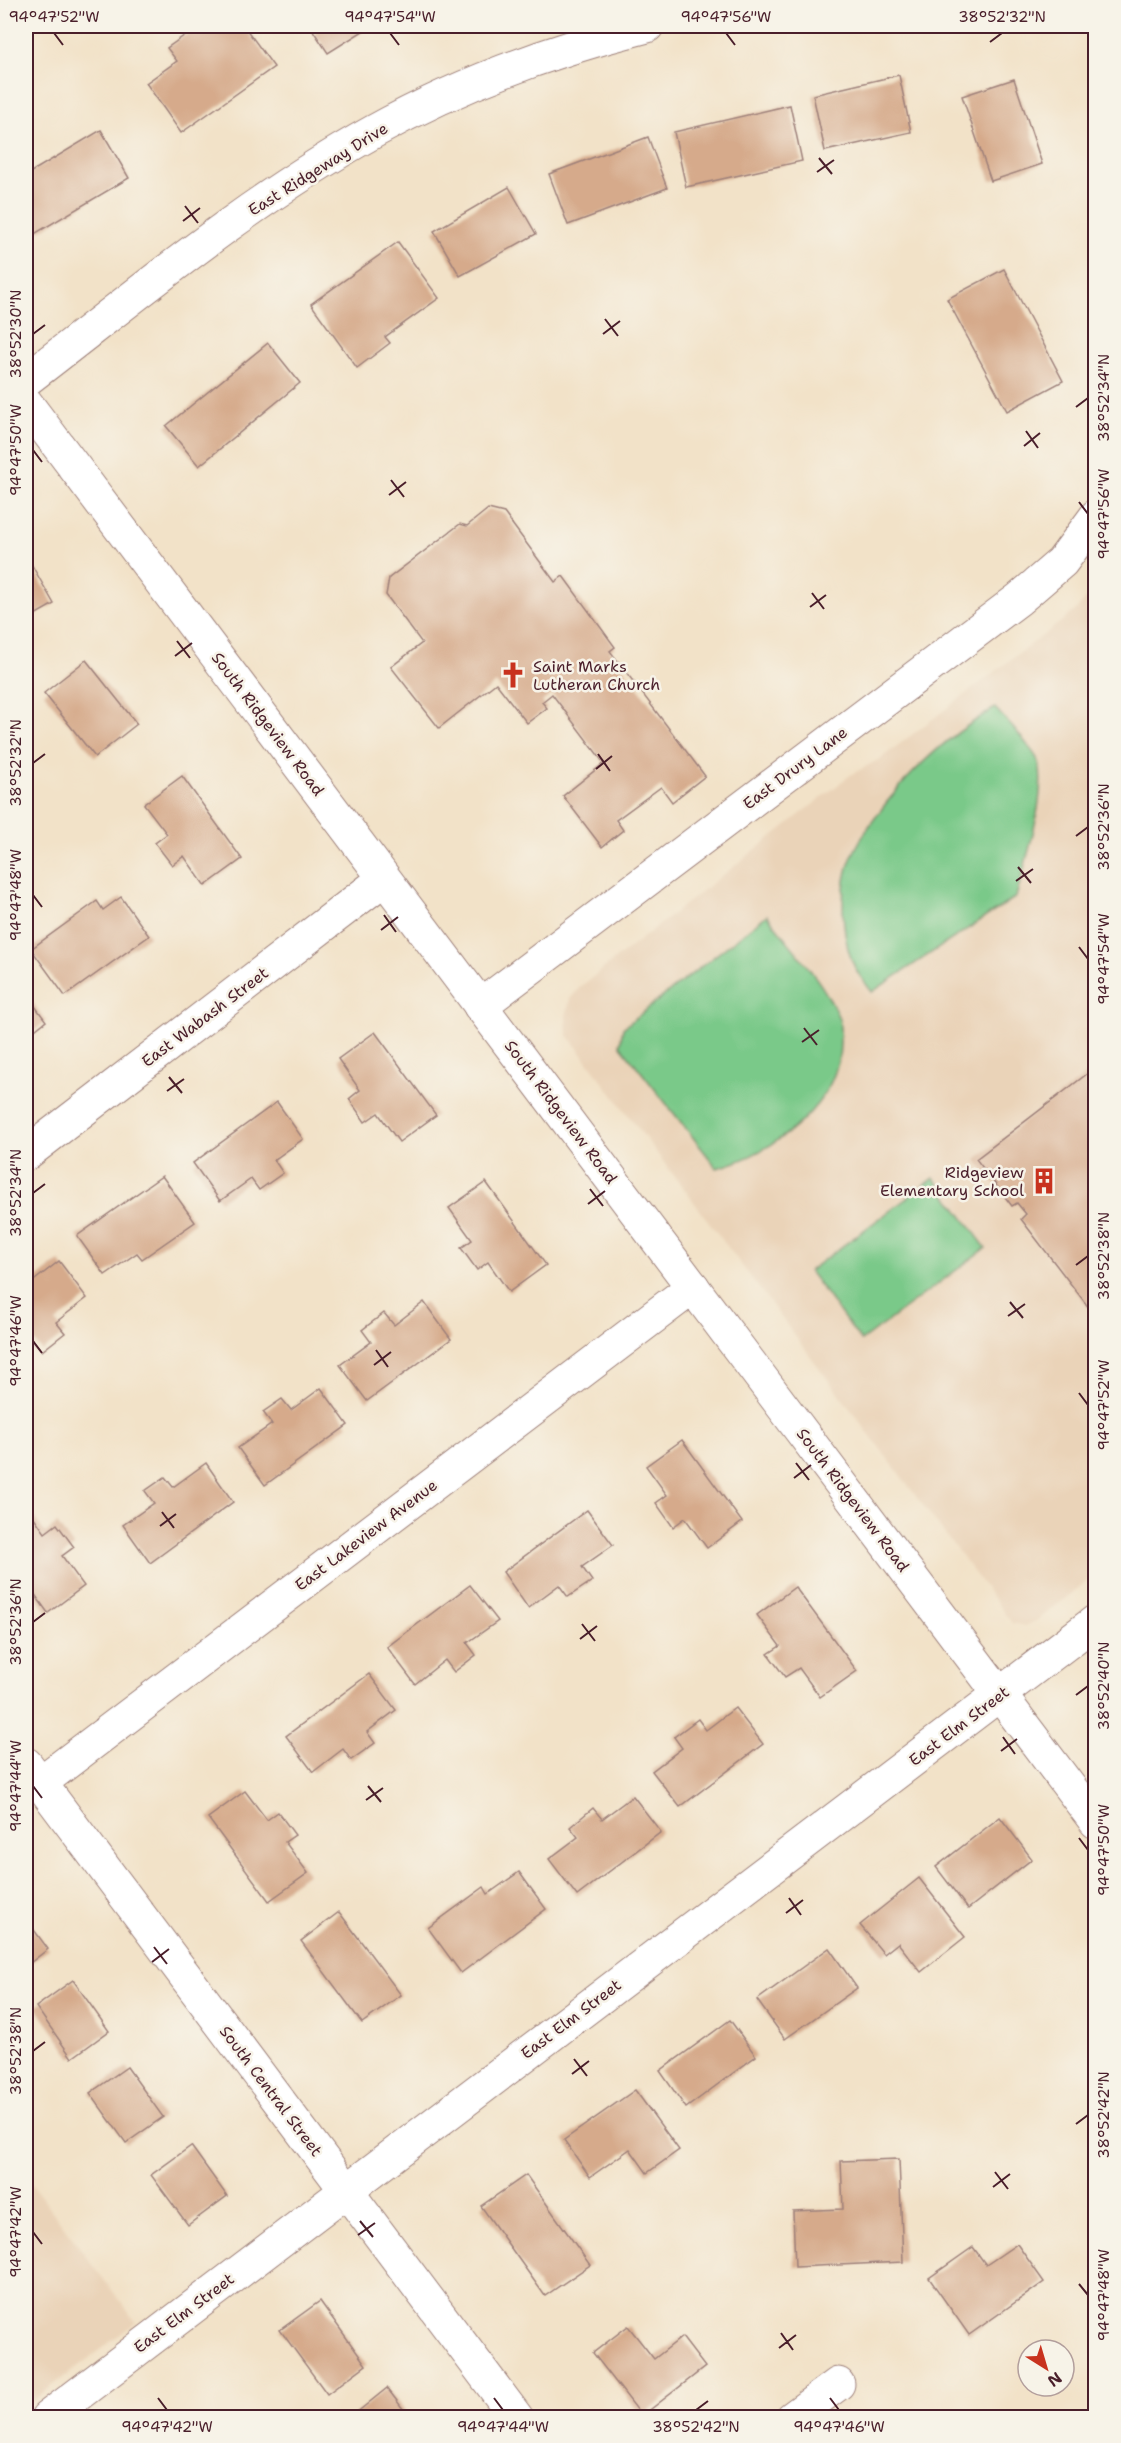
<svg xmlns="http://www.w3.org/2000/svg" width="1121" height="2443" viewBox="0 0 1121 2443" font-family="'Shantell Sans',sans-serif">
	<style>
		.built { fill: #ead3b8 }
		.green { fill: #7ac989; stroke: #62745a; stroke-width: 1.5 }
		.building { fill: #d6aa8b }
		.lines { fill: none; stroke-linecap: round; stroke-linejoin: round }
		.minor-casing { stroke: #9e807a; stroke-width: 35 }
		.secondary-casing { stroke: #9e807a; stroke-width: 35 }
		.minor { stroke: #fff; stroke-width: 33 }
		.secondary { stroke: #fff; stroke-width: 33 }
		.ticks { fill: none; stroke: #4a1f2b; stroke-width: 2 }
		.labels { text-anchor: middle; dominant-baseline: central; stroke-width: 5; stroke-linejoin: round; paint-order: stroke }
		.street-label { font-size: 16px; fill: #4a1f2b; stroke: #f7f3e8 }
		.poi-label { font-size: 16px; fill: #4a1f2b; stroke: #f7f3e8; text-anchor: start }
		.neatline { fill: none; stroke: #4a1f2b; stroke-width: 2 }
		.ticks-label { font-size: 15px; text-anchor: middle; fill: #4a1f2b }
	</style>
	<rect width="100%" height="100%" fill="#f7f3e8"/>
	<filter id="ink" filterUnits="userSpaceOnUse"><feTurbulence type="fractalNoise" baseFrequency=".0167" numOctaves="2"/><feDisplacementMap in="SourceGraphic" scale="12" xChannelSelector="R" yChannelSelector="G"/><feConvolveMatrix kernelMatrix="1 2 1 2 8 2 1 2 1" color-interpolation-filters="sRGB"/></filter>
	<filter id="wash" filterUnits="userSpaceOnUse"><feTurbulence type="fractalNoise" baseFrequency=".008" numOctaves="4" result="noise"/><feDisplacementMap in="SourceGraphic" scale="24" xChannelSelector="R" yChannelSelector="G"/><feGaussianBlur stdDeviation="1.35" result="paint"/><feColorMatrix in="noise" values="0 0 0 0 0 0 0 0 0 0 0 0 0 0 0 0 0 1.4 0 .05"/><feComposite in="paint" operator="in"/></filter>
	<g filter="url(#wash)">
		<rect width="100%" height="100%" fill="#f2e2c8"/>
		<g class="built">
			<polygon points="1095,589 1095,1575 1036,1621 1025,1626 1012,1623 567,1034 566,1016 570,999 580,987 852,774 880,759 1075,611"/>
			<polygon points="26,2177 136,2322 26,2406"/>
		</g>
		<g class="green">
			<path d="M995 708C1005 719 1036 751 1039 763 1047 795 1025 864 1016 897L872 992C867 985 861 978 856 970 842 943 840 900 847 871 851 854 862 837 872 822 905 775 946 737 995 708Z"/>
			<path d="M767 915C791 947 822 979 838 1016 841 1022 840 1031 840 1038 843 1103 773 1154 717 1168L620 1045 623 1028Z"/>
			<polygon points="934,1178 986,1248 861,1341 809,1271"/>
		</g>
		<g id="blocks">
			<g class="building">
				<polygon points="198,26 244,26 274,67 181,133 146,83 177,61 167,48"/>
				<polygon points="310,26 371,26 328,53"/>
				<polygon points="899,75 911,132 825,151 813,95"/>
				<polygon points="1014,79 1042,164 991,181 962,96"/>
				<polygon points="790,105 802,161 686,187 674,132"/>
				<polygon points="101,130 129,178 26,239 26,175"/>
				<polygon points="648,137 667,188 568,225 549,174"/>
				<polygon points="509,187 536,234 460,276 434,231"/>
				<polygon points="398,242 439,298 385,337 390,343 357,368 311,304"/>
				<polygon points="1004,269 1063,381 1007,411 947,299"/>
				<polygon points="268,343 300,383 199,466 166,426"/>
				<polygon points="488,509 504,513 555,582 563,576 615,647 610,651 705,776 672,802 661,787 616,820 623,830 602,847 563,796 604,763 552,694 542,702 547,708 527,723 496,683 439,728 391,667 422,643 386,595 389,578 460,524 467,526"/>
				<polygon points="26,555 54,604 26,620"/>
				<polygon points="86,660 137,724 95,757 44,693"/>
				<polygon points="182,776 242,859 205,886 184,856 172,865 155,843 167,834 144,804"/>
				<polygon points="121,897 149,936 65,996 31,949 97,901 103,910"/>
				<polygon points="26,994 46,1021 26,1037"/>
				<polygon points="375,1032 436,1115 399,1142 378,1113 365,1122 349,1099 360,1090 338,1059"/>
				<polygon points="1096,1067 1096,1317 1021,1219 1026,1214 1017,1203 1012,1206 976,1159"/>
				<polygon points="277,1102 303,1139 274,1160 283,1173 259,1190 251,1179 220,1201 193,1163"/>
				<polygon points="162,1176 195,1222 142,1259 137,1253 105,1275 77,1236"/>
				<polygon points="486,1182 546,1265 509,1292 488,1262 477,1270 461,1248 472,1240 449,1208"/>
				<polygon points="59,1261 87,1298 56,1322 65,1333 42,1351 31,1338 26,1342 26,1287"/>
				<polygon points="424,1302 451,1339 367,1401 340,1365 371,1342 362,1330 384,1313 394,1325"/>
				<polygon points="321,1388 348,1425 265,1485 238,1448 272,1424 263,1412 282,1399 291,1410"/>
				<polygon points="682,1440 742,1522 707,1548 685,1518 673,1527 656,1503 667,1495 646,1466"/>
				<polygon points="206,1463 233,1502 150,1563 123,1525 154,1503 145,1491 165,1477 173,1487"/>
				<polygon points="26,1506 45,1533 57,1524 74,1547 62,1556 84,1586 48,1613 26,1582"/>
				<polygon points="587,1510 613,1545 582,1567 592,1581 568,1597 559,1585 528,1608 503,1572"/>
				<polygon points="470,1585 498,1621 467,1643 476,1655 454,1672 445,1660 415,1684 387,1647"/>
				<polygon points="795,1587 857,1671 820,1697 799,1668 785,1677 768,1654 780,1646 757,1615"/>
				<polygon points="369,1674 396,1710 367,1732 375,1743 351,1760 343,1749 313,1772 286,1736"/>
				<polygon points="735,1708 763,1744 680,1807 652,1771 682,1748 674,1737 698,1719 706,1730"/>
				<polygon points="245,1791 267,1820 278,1812 295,1835 285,1842 308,1873 269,1901 208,1818"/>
				<polygon points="633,1796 661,1832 577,1896 549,1859 578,1837 570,1827 593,1808 602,1819"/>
				<polygon points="1000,1817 1032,1859 968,1909 936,1867"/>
				<polygon points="519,1872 546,1909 461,1973 428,1928 484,1887 488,1894"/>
				<polygon points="919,1878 965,1937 921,1972 898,1943 884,1954 860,1925"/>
				<polygon points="339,1912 401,1995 362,2023 301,1941"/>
				<polygon points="26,1919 48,1949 26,1966"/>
				<polygon points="829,1948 857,1988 785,2039 757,2000"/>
				<polygon points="73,1980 109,2031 72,2058 36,2007"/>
				<polygon points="730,2020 756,2056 686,2108 660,2071"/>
				<polygon points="127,2067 163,2117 126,2143 90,2093"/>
				<polygon points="635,2090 679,2150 647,2173 630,2149 590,2177 564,2140"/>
				<polygon points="191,2146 227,2196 188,2225 151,2175"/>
				<polygon points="899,2159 903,2262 795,2267 793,2211 843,2209 841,2161"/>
				<polygon points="526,2175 590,2265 545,2296 481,2206"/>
				<polygon points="1017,2244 1044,2282 969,2335 929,2278 973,2247 986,2265"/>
				<polygon points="320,2301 366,2365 327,2394 280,2330"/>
				<polygon points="628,2326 654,2359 682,2337 705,2367 642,2416 593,2353"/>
				<polygon points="387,2388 410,2418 350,2418"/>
			</g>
		</g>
	</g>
	<g filter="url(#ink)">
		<use href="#blocks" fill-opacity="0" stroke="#9e807a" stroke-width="1.5"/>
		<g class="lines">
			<g class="minor-casing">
				<g id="minor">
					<path d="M26 380C138 294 249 201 373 132 459 84 552 50 647 26"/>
					<polyline points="480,1006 1019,599 1062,562 1096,516"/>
					<polyline points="26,1154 384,879"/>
					<polyline points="26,1764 517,2418"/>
					<polyline points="40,1783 693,1287"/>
					<polyline points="47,2418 1096,1621"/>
					<polyline points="792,2418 838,2384"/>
				</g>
			</g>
			<g class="secondary-casing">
				<polyline id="secondary" points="26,403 1096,1822"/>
			</g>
			<use href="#minor" class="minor"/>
			<use href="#secondary" class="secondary"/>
		</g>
	</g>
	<path class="ticks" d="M54 33 63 45M390 33 399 45M726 33 735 45M990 42 1002 33M819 158 832 174M817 172 834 160M185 206 198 223M183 221 200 208M605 319 618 336M33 334 45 325M603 334 620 321M1076 407 1088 398M1026 431 1038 448M1024 446 1040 433M33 450 42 462M391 480 404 497M389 495 406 482M1079 502 1088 514M812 593 824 609M810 607 826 595M177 641 190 658M175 656 192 643M598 754 610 771M33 763 45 754M596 769 612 756M1076 836 1088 827M1018 867 1031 883M1016 881 1033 869M33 895 42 907M384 915 396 932M381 930 398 917M1079 947 1088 959M804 1028 817 1045M802 1042 819 1030M169 1077 182 1093M167 1091 184 1079M590 1189 603 1206M33 1193 45 1184M588 1204 605 1191M1076 1265 1088 1256M1010 1302 1023 1318M1008 1316 1025 1304M33 1341 42 1353M376 1350 388 1367M374 1365 391 1352M1079 1393 1088 1405M796 1463 809 1480M794 1478 811 1465M162 1512 174 1528M160 1526 176 1514M33 1622 45 1613M582 1624 595 1641M580 1639 597 1626M1076 1695 1088 1686M1003 1737 1015 1754M1001 1751 1017 1739M33 1786 42 1798M368 1786 381 1802M366 1800 383 1788M1079 1838 1088 1850M789 1898 801 1915M786 1913 803 1900M154 1947 167 1964M152 1962 169 1949M33 2051 45 2042M574 2059 587 2076M572 2074 589 2061M1076 2124 1088 2115M995 2172 1008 2189M993 2187 1010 2174M360 2221 373 2237M33 2232 42 2244M358 2235 375 2223M1079 2284 1088 2295M781 2333 793 2350M779 2348 796 2335M158 2398 167 2410M494 2398 503 2410M830 2398 839 2410M696 2410 708 2401"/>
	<defs>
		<g id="church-bare" transform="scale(2.07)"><path d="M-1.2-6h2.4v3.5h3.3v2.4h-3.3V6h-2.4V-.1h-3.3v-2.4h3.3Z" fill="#c8321e" stroke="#f7f3e8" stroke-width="2.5" paint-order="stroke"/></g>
		<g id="building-bare" transform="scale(2.07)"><path d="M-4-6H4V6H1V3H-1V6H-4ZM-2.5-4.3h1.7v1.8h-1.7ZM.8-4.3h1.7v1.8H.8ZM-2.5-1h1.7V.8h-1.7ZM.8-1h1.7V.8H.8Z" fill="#c8321e" stroke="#f7f3e8" stroke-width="2.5" paint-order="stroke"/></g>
	</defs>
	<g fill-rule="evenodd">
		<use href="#church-bare" x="513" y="675"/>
		<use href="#building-bare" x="1044" y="1181"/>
	</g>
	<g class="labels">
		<g class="street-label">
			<text transform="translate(318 169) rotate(-32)">East Ridgeway Drive</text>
			<text transform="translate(268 724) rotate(53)">South Ridgeview Road</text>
			<text transform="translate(795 768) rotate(-37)">East Drury Lane</text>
			<text transform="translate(205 1017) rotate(-37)">East Wabash Street</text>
			<text transform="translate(561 1112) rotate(53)">South Ridgeview Road</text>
			<text transform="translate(853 1500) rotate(53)">South Ridgeview Road</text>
			<text transform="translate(366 1535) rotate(-37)">East Lakeview Avenue</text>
			<text transform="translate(959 1726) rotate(-37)">East Elm Street</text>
			<text transform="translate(571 2019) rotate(-37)">East Elm Street</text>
			<text transform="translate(271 2091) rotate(53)">South Central Street</text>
			<text transform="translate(184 2313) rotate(-37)">East Elm Street</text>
		</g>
		<g class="poi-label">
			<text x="533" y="666">Saint Marks<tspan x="533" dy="18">Lutheran Church</tspan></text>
			<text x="1024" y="1172" text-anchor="end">Ridgeview<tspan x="1024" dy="18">Elementary School</tspan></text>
		</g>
	</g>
	<rect width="1121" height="2443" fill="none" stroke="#f7f3e8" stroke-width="66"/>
	<g transform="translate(1046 2368) rotate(143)"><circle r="28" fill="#f7f3e8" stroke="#b29e9c" stroke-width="1.5"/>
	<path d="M0-4.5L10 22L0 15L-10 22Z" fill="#c8321e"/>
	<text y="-9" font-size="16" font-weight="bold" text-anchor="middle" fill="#4a1f2b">N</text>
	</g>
	<rect x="33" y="33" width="1055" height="2377" class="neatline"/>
	<g class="ticks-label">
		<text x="54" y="22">94°47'52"W</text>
		<text x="390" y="22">94°47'54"W</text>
		<text x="726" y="22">94°47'56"W</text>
		<text x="1002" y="22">38°52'32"N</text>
		<text transform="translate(16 334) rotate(-90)" y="5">38°52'30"N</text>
		<text transform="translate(1104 398) rotate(-90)" y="5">38°52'34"N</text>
		<text transform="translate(16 450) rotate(-90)" y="5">94°47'50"W</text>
		<text transform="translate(1104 514) rotate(-90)" y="5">94°47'56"W</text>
		<text transform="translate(16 763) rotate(-90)" y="5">38°52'32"N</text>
		<text transform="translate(1104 827) rotate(-90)" y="5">38°52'36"N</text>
		<text transform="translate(16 895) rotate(-90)" y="5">94°47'48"W</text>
		<text transform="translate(1104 959) rotate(-90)" y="5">94°47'54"W</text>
		<text transform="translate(16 1193) rotate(-90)" y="5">38°52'34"N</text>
		<text transform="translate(1104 1256) rotate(-90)" y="5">38°52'38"N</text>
		<text transform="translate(16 1341) rotate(-90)" y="5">94°47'46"W</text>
		<text transform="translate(1104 1405) rotate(-90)" y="5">94°47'52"W</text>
		<text transform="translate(16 1622) rotate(-90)" y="5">38°52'36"N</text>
		<text transform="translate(1104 1686) rotate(-90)" y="5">38°52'40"N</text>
		<text transform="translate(16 1786) rotate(-90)" y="5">94°47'44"W</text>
		<text transform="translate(1104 1850) rotate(-90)" y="5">94°47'50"W</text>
		<text transform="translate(16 2051) rotate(-90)" y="5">38°52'38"N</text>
		<text transform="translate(1104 2115) rotate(-90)" y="5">38°52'42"N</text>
		<text transform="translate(16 2232) rotate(-90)" y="5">94°47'42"W</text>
		<text transform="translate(1104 2295) rotate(-90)" y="5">94°47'48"W</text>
		<text x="167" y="2432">94°47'42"W</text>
		<text x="503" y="2432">94°47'44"W</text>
		<text x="696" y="2432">38°52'42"N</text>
		<text x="839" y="2432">94°47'46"W</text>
	</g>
</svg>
